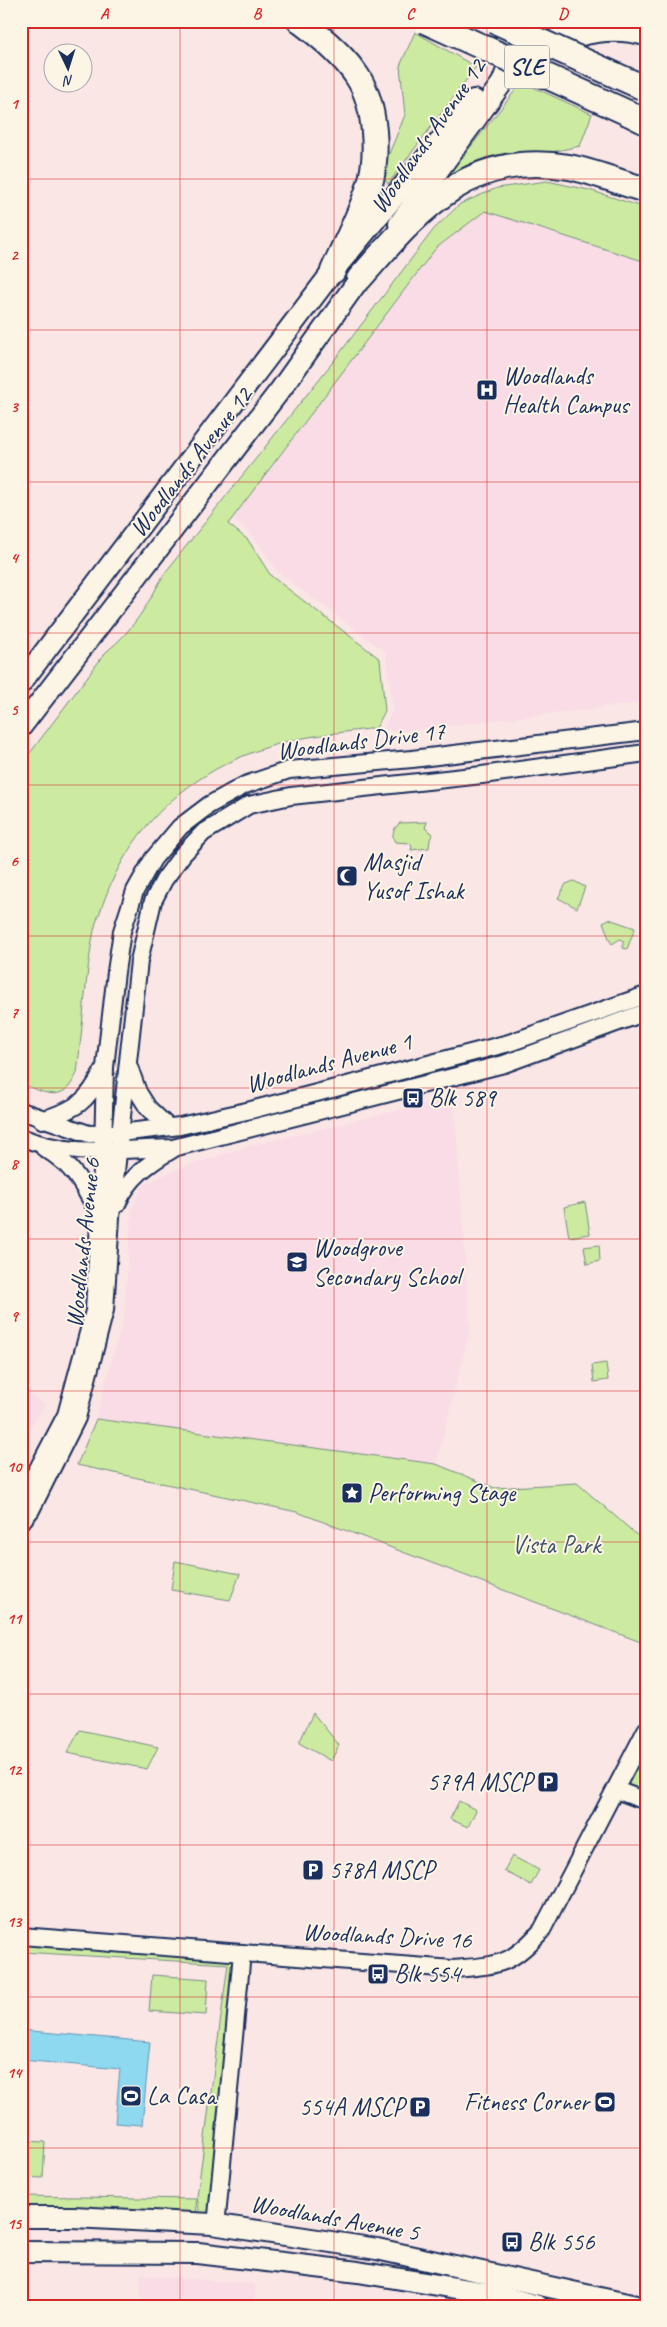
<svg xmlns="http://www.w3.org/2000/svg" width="667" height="2327" viewBox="0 0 667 2327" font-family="Caveat,sans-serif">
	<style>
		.built { fill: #f9dce5 }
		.green { fill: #cdeaa1; stroke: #748c80 }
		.water { fill: #8ed9ef; stroke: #6095b5 }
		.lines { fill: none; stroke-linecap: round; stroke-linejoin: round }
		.minor-casing { stroke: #1b2f5e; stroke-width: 20 }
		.major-casing { stroke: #1b2f5e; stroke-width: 24 }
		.highway-casing { stroke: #1b2f5e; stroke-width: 28 }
		.minor { stroke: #fcf5e5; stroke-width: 16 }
		.major { stroke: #fcf5e5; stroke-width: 20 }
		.highway { stroke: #fcf5e5; stroke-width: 24 }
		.highway-bridge-casing { stroke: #1b2f5e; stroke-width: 28; stroke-linecap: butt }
		.highway-bridge { stroke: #fcf5e5; stroke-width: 24 }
		.grid { fill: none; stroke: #d62828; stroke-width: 1; stroke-opacity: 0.55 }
		.labels { text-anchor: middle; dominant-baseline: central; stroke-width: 4; stroke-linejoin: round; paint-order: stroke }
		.shield { fill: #fcf5e5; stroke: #5e6a86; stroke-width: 1 }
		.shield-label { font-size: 24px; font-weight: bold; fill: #1b2f5e }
		.street-label { font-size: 25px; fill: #1b2f5e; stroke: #fcf5e5 }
		.poi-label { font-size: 25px; fill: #1b2f5e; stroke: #fcf5e5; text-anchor: start }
		.park-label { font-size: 25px; fill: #3f546b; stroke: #fcf5e5 }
		.neatline { fill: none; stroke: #d62828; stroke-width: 2 }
		.grid-label { font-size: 16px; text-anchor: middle; font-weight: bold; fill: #d62828 }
	</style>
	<rect width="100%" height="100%" fill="#fae6e5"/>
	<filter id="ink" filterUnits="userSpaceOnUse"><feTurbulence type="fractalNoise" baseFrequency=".02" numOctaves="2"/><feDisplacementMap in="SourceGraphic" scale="10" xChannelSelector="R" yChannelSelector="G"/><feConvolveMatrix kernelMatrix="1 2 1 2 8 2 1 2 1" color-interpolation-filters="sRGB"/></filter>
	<g filter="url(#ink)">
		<g class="built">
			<polygon points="485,211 646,262 646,702 396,732 384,728 393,710 386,652 278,572 252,534 232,519 436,248"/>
			<polygon points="454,1097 470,1329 436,1464 96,1419 124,1316 132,1208 144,1184 178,1169 246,1147"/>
			<polygon points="21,1387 45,1405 21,1440"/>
			<polygon points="140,2274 255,2285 255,2306 141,2306"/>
		</g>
		<g class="green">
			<polygon points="415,32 476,67 388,184 381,173 405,115 400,66"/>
			<polygon points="522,82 592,114 580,146 449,174"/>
			<path d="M547 181 589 190 646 208V262L485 211 436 248 228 524 248 540 271 576 380 659 385 711 376 728C341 733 305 735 271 746 192 770 132 823 104 901 101 911 96 920 94 930 85 977 83 1026 77 1073 64 1104 46 1094 21 1083V765L106 652C133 631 148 604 164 574L336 358 434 229 460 204 497 188Z"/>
			<path d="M427 822 425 828 433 834 430 839 429 848 411 850 412 846 409 843 395 842C391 836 393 828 400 823Z"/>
			<polygon points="574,881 585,887 577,908 558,898 566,884"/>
			<polygon points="609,919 635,928 627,949 623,948 623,941 620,939 612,944 610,941 603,922"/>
			<polygon points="585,1202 590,1234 569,1237 564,1207"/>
			<polygon points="599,1245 600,1261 587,1264 584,1247"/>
			<polygon points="606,1363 608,1380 594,1382 592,1365"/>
			<polygon points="96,1419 436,1464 495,1488 577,1483 646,1543 646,1644 297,1512 77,1465"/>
			<polygon points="175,1561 240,1574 230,1600 171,1590"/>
			<polygon points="313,1713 339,1745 331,1761 299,1743"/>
			<polygon points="80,1730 158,1747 147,1769 67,1753"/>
			<polygon points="646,1733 646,1800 618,1789"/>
			<polygon points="459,1801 476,1810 468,1827 450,1819"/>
			<polygon points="512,1856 539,1870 531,1885 504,1871"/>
			<polygon points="21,1941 242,1953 216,2219 200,2216 197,2197 228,1964 21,1952"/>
			<polygon points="152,1975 208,1979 206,2015 149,2011"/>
			<polygon points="21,2141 45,2142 43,2178 21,2177"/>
			<polygon points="21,2196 196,2199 197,2219 21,2212"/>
		</g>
		<polygon class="water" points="21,2030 150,2042 142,2125 115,2123 120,2069 21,2060"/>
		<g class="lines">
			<g class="minor-casing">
				<g id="minor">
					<polyline points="128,1064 138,1092 148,1108 168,1127"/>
					<polyline points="21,1111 89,1134 119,1133 180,1126 251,1110 509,1043 646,995"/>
					<path d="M42 1120C76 1109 87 1103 103 1071"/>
					<path d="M21 1137C69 1158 122 1149 173 1148L504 1064 646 1012"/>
					<path d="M44 1148C74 1165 83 1185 99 1215"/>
					<path d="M117 1204C129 1177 149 1163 173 1149"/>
					<polyline points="21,1501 66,1415 94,1311 103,1152 105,1067 116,972 122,931 135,891 153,859 180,827 209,805 245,785 289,770 412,759 646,731"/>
					<polyline points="21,1522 31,1510 77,1418 105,1310 111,1217 139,961 153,901 164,880 183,854 203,833 249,805 291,796 482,775 646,753"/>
					<polyline points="616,1790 646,1801"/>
					<path d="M21 1936 453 1969C500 1965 510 1966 542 1930L646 1730"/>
					<polyline points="212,2224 217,2216 242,1953"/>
				</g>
			</g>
			<g class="major-casing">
				<g id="major">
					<polyline points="399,224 502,83 510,62"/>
					<polyline points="21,683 333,271 474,100"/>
					<polyline points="21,727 281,389 367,268"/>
					<polyline points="21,2217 73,2217 212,2224 377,2249 636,2306"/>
					<polyline points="21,2252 198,2253 358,2272 493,2294 538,2306"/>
				</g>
			</g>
			<g class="highway-casing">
				<g id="highway">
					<path d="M300 21C320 36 343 55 357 76 376 104 379 156 369 187 360 216 345 243 333 271"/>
					<path d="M508 21 510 62C553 41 597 19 646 33"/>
					<polyline points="628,113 646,122"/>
					<path d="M359 279C420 210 468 150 569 167 595 172 621 183 646 190"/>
				</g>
			</g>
			<use href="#minor" class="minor"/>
			<use href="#major" class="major"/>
			<use href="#highway" class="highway"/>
			<g class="highway-bridge-casing">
				<g id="highway-bridge">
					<polyline points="425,21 628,113"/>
					<polyline points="495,21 642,87"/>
				</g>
			</g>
			<use href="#highway-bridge" class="highway-bridge"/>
		</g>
	</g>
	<path class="grid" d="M180 21V2306M334 21V2306M487 21V2306M21 179H646M21 330H646M21 482H646M21 633H646M21 785H646M21 936H646M21 1088H646M21 1239H646M21 1391H646M21 1542H646M21 1694H646M21 1845H646M21 1997H646M21 2148H646"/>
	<defs>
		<g id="hospital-square" transform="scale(1.125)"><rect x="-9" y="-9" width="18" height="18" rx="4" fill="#1b2f5e" stroke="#fcf5e5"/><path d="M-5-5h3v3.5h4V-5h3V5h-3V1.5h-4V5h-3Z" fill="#fff"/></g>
		<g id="mosque-square" transform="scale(1.125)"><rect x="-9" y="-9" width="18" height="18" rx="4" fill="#1b2f5e" stroke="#fcf5e5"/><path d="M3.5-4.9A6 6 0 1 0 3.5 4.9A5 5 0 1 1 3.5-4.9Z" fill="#fff"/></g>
		<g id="bus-square" transform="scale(1.125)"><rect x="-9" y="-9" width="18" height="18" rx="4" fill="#1b2f5e" stroke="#fcf5e5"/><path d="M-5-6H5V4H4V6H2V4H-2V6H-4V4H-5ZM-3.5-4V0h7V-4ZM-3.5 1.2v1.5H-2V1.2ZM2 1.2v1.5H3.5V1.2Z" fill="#fff"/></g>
		<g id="school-square" transform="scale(1.125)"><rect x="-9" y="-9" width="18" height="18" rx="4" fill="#1b2f5e" stroke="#fcf5e5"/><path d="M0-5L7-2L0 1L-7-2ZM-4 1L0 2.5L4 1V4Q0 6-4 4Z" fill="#fff"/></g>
		<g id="sight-square" transform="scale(1.125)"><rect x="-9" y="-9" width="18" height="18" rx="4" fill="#1b2f5e" stroke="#fcf5e5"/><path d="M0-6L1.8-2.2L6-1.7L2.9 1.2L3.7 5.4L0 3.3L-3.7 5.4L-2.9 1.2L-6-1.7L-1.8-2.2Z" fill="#fff"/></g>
		<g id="parking-square" transform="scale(1.125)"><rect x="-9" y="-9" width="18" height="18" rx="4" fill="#1b2f5e" stroke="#fcf5e5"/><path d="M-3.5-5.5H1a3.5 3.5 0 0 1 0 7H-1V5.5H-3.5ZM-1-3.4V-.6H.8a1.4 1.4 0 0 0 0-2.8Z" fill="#fff"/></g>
		<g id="stadium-square" transform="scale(1.125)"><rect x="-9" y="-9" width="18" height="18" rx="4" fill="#1b2f5e" stroke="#fcf5e5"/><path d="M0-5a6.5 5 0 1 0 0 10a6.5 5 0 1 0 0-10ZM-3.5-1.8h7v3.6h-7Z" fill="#fff"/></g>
	</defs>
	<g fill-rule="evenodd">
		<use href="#hospital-square" x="487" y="390"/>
		<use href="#mosque-square" x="347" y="876"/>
		<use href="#bus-square" x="413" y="1098"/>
		<use href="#school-square" x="297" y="1262"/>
		<use href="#sight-square" x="352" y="1493"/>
		<use href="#parking-square" x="548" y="1782"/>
		<use href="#parking-square" x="313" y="1870"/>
		<use href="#bus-square" x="378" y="1974"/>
		<use href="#stadium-square" x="131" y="2096"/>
		<use href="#stadium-square" x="605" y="2102"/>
		<use href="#parking-square" x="420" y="2107"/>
		<use href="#bus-square" x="512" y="2242"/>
	</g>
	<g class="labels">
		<rect class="shield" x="504.5" y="45.5" width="45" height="43" rx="4"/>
		<g class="shield-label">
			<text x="527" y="67">SLE</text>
		</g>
		<g class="street-label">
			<text transform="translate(428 136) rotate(-55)">Woodlands Avenue 12</text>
			<text transform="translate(191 462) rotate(-52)">Woodlands Avenue 12</text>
			<text transform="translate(361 741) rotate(-7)">Woodlands Drive 17</text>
			<text transform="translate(329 1063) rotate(-15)">Woodlands Avenue 1</text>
			<text transform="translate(83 1243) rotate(-84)">Woodlands Avenue 6</text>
			<text transform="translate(387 1936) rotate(3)">Woodlands Drive 16</text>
			<text transform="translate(335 2218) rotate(10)">Woodlands Avenue 5</text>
		</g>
		<g class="poi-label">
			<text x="503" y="376">Woodlands<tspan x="503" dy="29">Health Campus</tspan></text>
			<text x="363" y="862">Masjid<tspan x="363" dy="29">Yusof Ishak</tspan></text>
			<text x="429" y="1098">Blk 589</text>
			<text x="313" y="1248">Woodgrove<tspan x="313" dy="29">Secondary School</tspan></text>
			<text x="368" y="1493">Performing Stage</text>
			<text x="532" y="1782" text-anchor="end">579A MSCP</text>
			<text x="329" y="1870">578A MSCP</text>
			<text x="394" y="1974">Blk 554</text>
			<text x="147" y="2096">La Casa</text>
			<text x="589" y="2102" text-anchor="end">Fitness Corner</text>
			<text x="404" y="2107" text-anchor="end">554A MSCP</text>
			<text x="528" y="2242">Blk 556</text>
		</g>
		<g class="park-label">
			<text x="556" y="1545">Vista Park</text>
		</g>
	</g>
	<rect width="667" height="2327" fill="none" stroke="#fcf5e5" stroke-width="55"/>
	<g transform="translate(68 68) rotate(176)"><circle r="24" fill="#fcf5e5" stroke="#a2a6af"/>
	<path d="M0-4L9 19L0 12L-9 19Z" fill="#1b2f5e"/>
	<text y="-8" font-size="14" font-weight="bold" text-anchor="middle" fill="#1b2f5e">N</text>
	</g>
	<rect x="28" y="28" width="612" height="2272" class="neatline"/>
	<g class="grid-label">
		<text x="104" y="19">A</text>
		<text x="257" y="19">B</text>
		<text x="410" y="19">C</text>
		<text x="563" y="19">D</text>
		<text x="14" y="109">1</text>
		<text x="14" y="260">2</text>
		<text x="14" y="412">3</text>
		<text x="14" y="563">4</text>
		<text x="14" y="715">5</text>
		<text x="14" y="866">6</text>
		<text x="14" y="1018">7</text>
		<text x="14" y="1169">8</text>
		<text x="14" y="1321">9</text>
		<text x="14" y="1472">10</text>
		<text x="14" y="1624">11</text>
		<text x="14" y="1775">12</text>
		<text x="14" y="1927">13</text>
		<text x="14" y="2078">14</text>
		<text x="14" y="2229">15</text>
	</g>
</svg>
